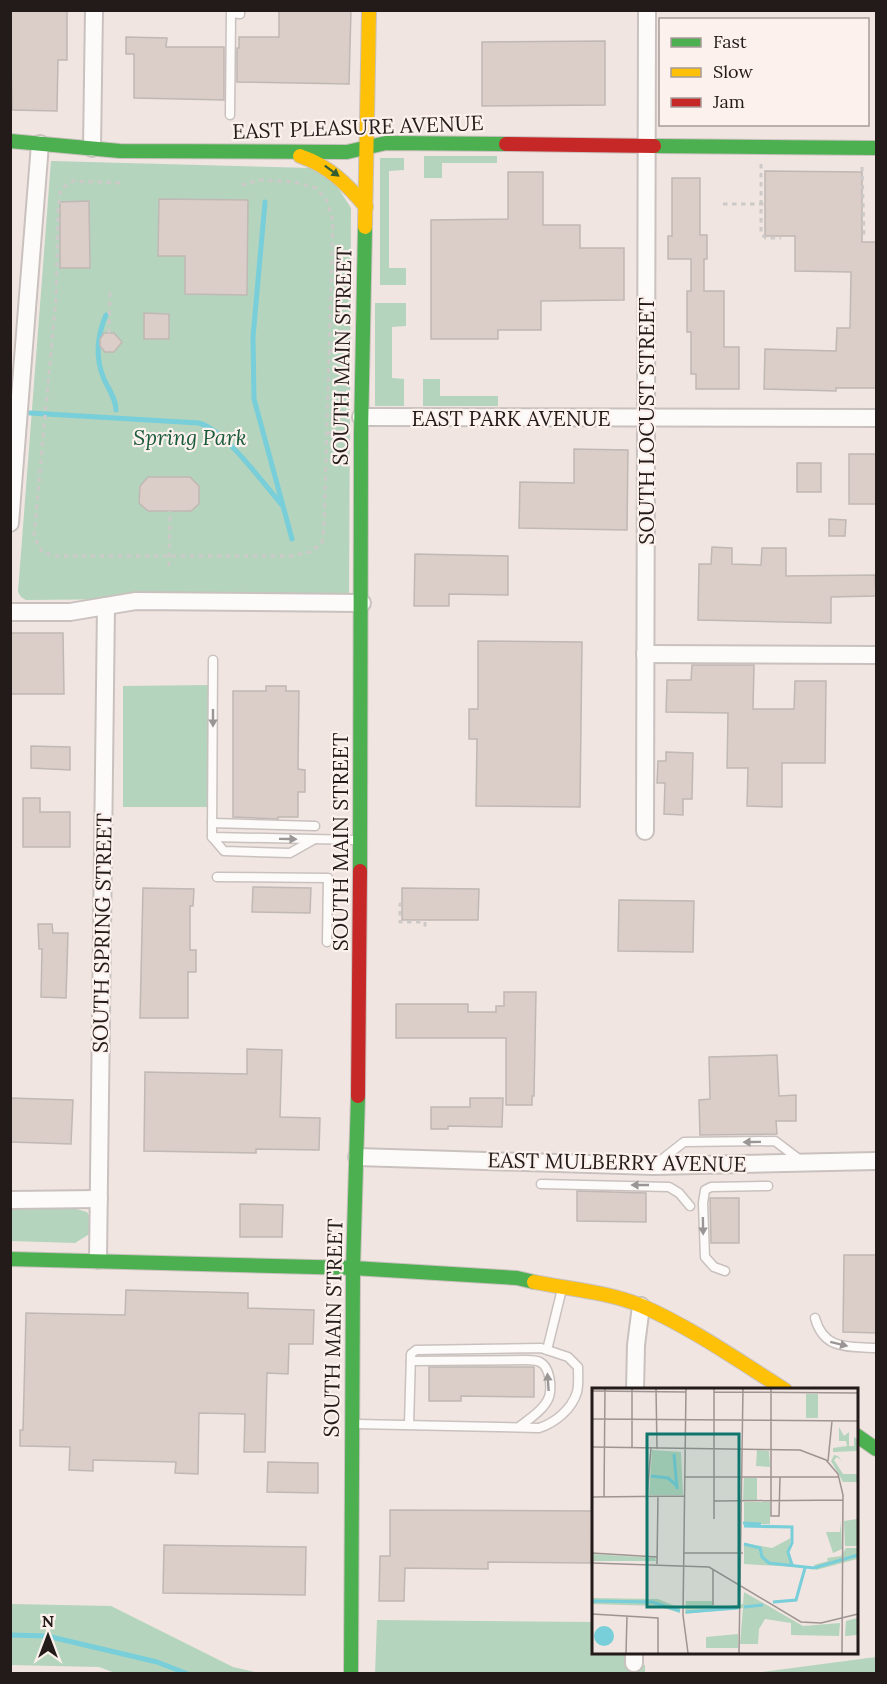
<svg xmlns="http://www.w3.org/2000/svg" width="887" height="1684" viewBox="0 0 887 1684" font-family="Lora,serif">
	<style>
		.green { fill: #b4d4bd }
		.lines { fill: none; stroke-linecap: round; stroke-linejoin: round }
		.stream { stroke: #78ced9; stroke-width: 5 }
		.building { fill: #dbcdc7; stroke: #c0b8b4; stroke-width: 1.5 }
		.lane-casing { stroke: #c9c1be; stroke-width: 11 }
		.street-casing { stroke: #c9c1be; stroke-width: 20 }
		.fast-casing { stroke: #c9c1be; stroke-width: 16 }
		.slow-casing { stroke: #c9c1be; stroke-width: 16 }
		.jam-casing { stroke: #c9c1be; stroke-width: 16 }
		.path { stroke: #ccc9c8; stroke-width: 3; stroke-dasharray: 4.5 4.5; stroke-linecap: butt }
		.lane { stroke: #fdfbfa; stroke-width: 8 }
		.street { stroke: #fdfbfa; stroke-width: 16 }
		.fast { stroke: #4caf50; stroke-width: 14 }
		.slow { stroke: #ffc107; stroke-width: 14 }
		.jam { stroke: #c62828; stroke-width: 14 }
		.oneway { fill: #355e32 }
		.oneway2 { fill: #9a9695 }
		.labels { text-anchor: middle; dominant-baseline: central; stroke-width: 4.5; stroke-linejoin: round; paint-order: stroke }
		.street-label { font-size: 21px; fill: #221b19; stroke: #fdf1ed }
		.park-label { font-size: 21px; font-style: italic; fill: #195b3b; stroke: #fdf1ed }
		.inset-river { fill: none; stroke: #78ced9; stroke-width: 3 }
		.inset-road { fill: none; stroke: #9e9491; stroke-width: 1.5 }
		.view { fill: #0f766e; fill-opacity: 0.15; stroke: #0f766e; stroke-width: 3 }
		.inset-edge { fill: none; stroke: #221b19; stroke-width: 3 }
	</style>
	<rect width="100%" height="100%" fill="#f0e5e1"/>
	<g class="green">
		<polygon points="424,156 497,156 497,163 442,163 442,178 424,178"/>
		<polygon points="380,158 404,158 404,170 389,171 389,268 406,268 406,285 380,285"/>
		<polygon points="51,161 311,168 333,180 351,208 349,597 26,600 21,597 18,592"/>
		<polygon points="375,303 406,303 406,326 392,327 392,378 404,379 404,406 375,406"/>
		<polygon points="423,379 440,379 440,396 498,396 498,406 423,406"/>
		<polygon points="209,685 208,807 123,807 123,686"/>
		<polygon points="73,1208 87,1212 92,1221 91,1233 75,1243 11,1241 11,1209"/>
		<polygon points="11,1604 111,1606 233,1667 259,1673 118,1674 99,1667 11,1665"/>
		<polygon points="377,1620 593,1622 593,1652 625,1653 625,1665 645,1665 645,1674 375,1674"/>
		<polygon points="876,1657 876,1673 755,1673"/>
	</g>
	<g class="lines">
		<g class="stream">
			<polyline points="265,202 253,337 254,399 292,539"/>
			<path d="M106 315C97 336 95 358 104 379 109 390 116 399 116 410"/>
			<path d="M30 413 199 423C226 431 262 482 282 505"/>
			<polyline points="10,1635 47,1636 157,1662 188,1674"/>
		</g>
	</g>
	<g class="building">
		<polygon points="10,10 67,10 67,60 58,60 57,111 12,110"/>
		<polygon points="279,10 351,10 349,84 237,82 237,48 239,48 239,37 279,37"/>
		<polygon points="126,37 167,38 166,47 224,47 224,100 134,98 134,54 126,54"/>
		<polygon points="605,41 605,105 482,106 482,42"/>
		<polygon points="765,171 862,172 862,242 876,242 876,388 836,388 836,391 764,389 765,349 836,351 837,328 850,328 851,272 795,271 795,236 765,236"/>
		<polygon points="508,172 543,172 543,225 580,225 580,248 624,248 624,300 541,301 541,330 498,330 498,339 431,339 431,220 508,219"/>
		<polygon points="672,178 700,178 700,235 707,235 707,259 704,259 704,291 724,291 724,347 739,347 739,389 696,389 696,374 691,374 691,332 687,332 687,291 691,291 691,259 668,259 668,236 672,236"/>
		<polygon points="159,199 248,200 247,295 185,294 185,256 158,256"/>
		<polygon points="89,201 90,268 60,268 60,202"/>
		<polygon points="144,313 169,314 169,339 144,339"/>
		<polygon points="104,333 114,333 122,342 114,352 105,352 100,346 100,339"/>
		<polygon points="574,449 628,450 627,530 519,528 520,482 574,483"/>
		<rect x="849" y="454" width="27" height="50"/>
		<rect x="797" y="463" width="24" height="29"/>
		<polygon points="148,477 190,477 199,486 199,504 191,511 148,511 139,503 140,486"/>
		<polygon points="829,519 846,520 845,536 829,536"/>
		<polygon points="712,547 732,548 732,564 761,565 762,548 786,548 786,576 875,575 876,596 831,597 831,623 698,620 699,564 711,564"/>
		<polygon points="415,554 508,556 508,595 449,594 449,606 414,606"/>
		<polygon points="10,633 63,633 64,694 10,694"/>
		<polygon points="478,641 582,642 580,807 476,806 477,739 469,739 469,709 478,709"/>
		<polygon points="692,665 754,665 753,709 794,709 795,681 826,681 825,763 782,763 782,807 747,806 748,768 727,768 728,713 666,712 667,680 691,680"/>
		<polygon points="266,686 286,686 286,691 299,691 298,769 305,770 305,792 298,792 298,817 278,817 278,819 233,817 233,691 266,691"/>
		<polygon points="31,746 70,747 70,770 31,768"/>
		<polygon points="666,752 693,753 692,799 683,799 683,815 664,814 665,783 657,783 658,761 666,761"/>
		<polygon points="23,798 40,798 40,812 70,812 70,847 23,847"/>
		<polygon points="253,887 311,888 310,913 252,912"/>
		<polygon points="143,888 194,889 193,906 190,906 190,950 196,950 196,972 188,972 188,1018 140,1018"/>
		<polygon points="402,888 479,889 478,920 402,920"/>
		<polygon points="619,900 694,901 693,952 618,951"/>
		<polygon points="38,924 52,924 53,933 68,933 66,998 41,997 42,949 39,949"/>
		<polygon points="504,992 536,992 534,1096 532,1096 532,1105 506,1105 506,1038 396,1038 396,1004 468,1004 468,1012 496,1012 496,1006 504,1006"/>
		<polygon points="247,1049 282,1050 280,1117 320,1118 319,1150 256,1149 256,1153 144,1151 145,1072 247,1074"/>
		<polygon points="777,1055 779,1096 796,1095 796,1121 776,1121 777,1134 700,1135 699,1100 710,1099 709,1057"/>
		<polygon points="10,1098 73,1100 71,1144 10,1142"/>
		<polygon points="470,1098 503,1098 502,1127 448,1126 448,1129 431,1129 431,1107 470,1107"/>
		<polygon points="577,1191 646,1193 646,1222 577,1221"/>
		<polygon points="710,1198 739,1198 739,1243 711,1243"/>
		<polygon points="240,1204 283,1205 282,1237 240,1237"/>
		<polygon points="844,1255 876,1255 876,1333 843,1332"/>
		<polygon points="126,1290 248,1293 248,1308 314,1310 313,1344 289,1344 288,1374 267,1373 265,1452 244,1452 245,1414 199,1413 198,1474 175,1473 176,1462 93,1460 93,1471 69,1470 70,1447 20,1446 20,1430 23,1430 26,1313 125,1315"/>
		<polygon points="429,1367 534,1367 534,1397 461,1396 461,1401 429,1401"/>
		<polygon points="268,1462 318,1463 318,1493 267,1492"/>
		<polygon points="390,1510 592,1511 591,1563 488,1562 488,1569 405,1568 404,1601 379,1601 380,1556 390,1556"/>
		<polygon points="164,1545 306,1547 305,1595 163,1593"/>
	</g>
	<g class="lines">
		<g class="lane-casing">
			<g id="lane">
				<polyline points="230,115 231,13 240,14 240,10"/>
				<polyline points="213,660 212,837 358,840"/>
				<polyline points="212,823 315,826"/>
				<polyline points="212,837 224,851 290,853 313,840"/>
				<polyline points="217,877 328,878 327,942"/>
				<polyline points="656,1164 684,1142 775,1141 800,1160"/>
				<polyline points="541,1184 669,1187 679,1193 690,1206"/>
				<polyline points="725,1271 714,1267 705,1257 703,1203 705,1190 711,1187 768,1186"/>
				<path d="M815 1318C824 1351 849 1346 876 1348"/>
				<polyline points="547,1350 562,1289"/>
				<path d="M411 1361 526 1360C529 1360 536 1360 540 1362 550 1367 552 1387 549 1397 544 1410 529 1419 519 1427"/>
				<path d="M356 1424 539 1428C555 1423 572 1409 577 1392 579 1384 578 1375 578 1367L568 1357 541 1348 416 1350 411 1354 409 1425"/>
			</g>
		</g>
		<g class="street-casing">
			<g id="street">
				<polyline points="92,148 94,10"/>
				<polyline points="361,417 876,418"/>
				<polyline points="10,523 40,144"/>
				<polyline points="10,612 70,612 136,601 362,603"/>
				<polyline points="645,654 876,655"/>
				<polyline points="645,831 647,10"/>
				<polyline points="357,1157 654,1166 876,1161"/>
				<polyline points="10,1200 99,1199"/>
				<polyline points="98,1260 106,606"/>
				<polyline points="635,1390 636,1345 641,1306"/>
				<polyline points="634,1652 634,1663"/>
			</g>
		</g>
		<g class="fast-casing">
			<g id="fast">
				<polyline points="10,141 120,151 347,152 386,143 506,144"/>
				<polyline points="654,146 876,148"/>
				<polyline points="360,871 361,434 365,227"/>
				<polyline points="10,1259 353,1268 517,1278 534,1282"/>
				<polyline points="856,1435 876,1449"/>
				<polyline points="351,1674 353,1268 358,1096"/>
			</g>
		</g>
		<g class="slow-casing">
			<g id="slow">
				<path d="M300 156C329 166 347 184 366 207"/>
				<polyline points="365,227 369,10"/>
				<path d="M534 1282C569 1289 609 1292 642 1306 692 1328 739 1361 785 1390"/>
			</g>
		</g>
		<g class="jam-casing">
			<g id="jam">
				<polyline points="506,144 654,146"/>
				<polyline points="358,1096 360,871"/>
			</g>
		</g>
		<g class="path">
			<polyline points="761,164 761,234 766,238 781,238"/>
			<polyline points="862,167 864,236"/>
			<polyline points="120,183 73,181 61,189 58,208 56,298 34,536 42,552 56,556 291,556 310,552 322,543 324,527 333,221 326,199 316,188 294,182 260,180 242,185"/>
			<polyline points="723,204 765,204"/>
			<polyline points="109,333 110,290"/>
			<polyline points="329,350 342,350"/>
			<polyline points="327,433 340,433"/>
			<polyline points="169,566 170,511"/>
			<polyline points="402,904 400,904 400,922 425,922 425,931"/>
		</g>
		<use href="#lane" class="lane"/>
		<use href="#street" class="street"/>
		<use href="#fast" class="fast"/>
		<use href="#slow" class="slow"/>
		<use href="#jam" class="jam"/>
	</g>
	<defs><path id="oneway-solid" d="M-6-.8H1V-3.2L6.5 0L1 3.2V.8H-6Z" transform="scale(1.5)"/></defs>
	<use class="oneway" href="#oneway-solid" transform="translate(332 171) rotate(37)"/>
	<g class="oneway2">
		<use href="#oneway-solid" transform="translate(213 718) rotate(90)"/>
		<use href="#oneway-solid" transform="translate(288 839) rotate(1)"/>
		<use href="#oneway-solid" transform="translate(752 1142) rotate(179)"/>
		<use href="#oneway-solid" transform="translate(640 1185) rotate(-180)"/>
		<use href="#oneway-solid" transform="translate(703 1226) rotate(89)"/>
		<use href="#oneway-solid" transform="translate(839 1344) rotate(14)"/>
		<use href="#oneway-solid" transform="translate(548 1382) rotate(-94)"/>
	</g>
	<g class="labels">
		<g class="street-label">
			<text transform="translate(358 127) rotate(-2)">EAST PLEASURE AVENUE</text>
			<text transform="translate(342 356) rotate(-89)">SOUTH MAIN STREET</text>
			<text x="511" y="418">EAST PARK AVENUE</text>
			<text transform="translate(646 421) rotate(-90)">SOUTH LOCUST STREET</text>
			<text transform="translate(340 842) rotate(-90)">SOUTH MAIN STREET</text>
			<text transform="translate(102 933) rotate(-89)">SOUTH SPRING STREET</text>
			<text transform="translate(617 1162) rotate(1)">EAST MULBERRY AVENUE</text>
			<text transform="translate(333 1328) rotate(-89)">SOUTH MAIN STREET</text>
		</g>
		<g class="park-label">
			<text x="190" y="437">Spring Park</text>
		</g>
	</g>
	<g transform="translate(592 1388)">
		<rect width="266" height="266" fill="#f0e5e1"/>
		<path d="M214 6H226V30H214ZM247 39 252 48 257 44V58H262V49L265 51V63L241 64V60L255 58 254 53H247ZM60 62 89 64 91 107H57ZM165 62 177 63 178 79 164 78ZM242 67 246 68 250 73 245 69 242 72 251 86H265V94H251L239 73ZM152 90H165V112H151ZM152 114H178V136H152ZM265 131V158H253L252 133ZM249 133 250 161 241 165 234 144H248ZM199 150 196 165 203 179 152 176V155L180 160ZM254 160H265V171L224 182 222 177 236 173 235 170 249 168ZM0 166 63 170 64 173H0ZM152 204 211 238 248 235 247 248 199 247V235L173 231 167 241 166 256H148L151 220 93 226 94 213H120L122 220 151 216ZM0 210 66 211 88 220V225L65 218 0 216ZM265 230V247L253 248 254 233ZM146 246V260H114V249Z" fill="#b4d4bd"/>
		<path d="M2 248a10 10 0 1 1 20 0a10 10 0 1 1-20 0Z" fill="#78ced9"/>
		<path class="inset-river" d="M82 66 85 101M59 88 76 90 84 97M151 135 169 136M152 138 200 139V155L196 164 200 177M152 156 168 160 170 169 177 175 222 180 266 167M0 213 60 214 88 223M181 214 204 212 213 180M152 219 171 217M94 224 146 220"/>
		<path class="inset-road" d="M64 0 65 61M94 0 91 227 96 265M179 0V128H187L188 89M40 1V60M0 3 94 4M122 4 266 5M0 31 266 33M0 59 208 62 234 72 246 86 251 107 250 265M236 73 240 33M93 89H247M0 109 92 108M12 109 13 0M55 109 59 60M122 113 251 112M122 131V0M0 165 65 169M92 165H151M0 175 117 179 209 234 229 235 266 226M65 176 66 108M121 217V181M0 226 66 230V265M34 265 35 228M147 265 151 0"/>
		<path class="view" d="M55 46H147V219H55Z"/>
		<rect width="266" height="266" class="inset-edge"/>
	</g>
	<rect width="887" height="1684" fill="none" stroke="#221b19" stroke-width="24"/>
	<rect x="659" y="18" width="210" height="108" fill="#fdf1ed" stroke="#a59b98" stroke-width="1.5"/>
	<rect x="671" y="38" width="30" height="9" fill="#4caf50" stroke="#a59b98" stroke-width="1.5"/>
	<text x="713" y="48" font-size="18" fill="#221b19">Fast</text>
	<rect x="671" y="68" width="30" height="9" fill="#ffc107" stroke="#a59b98" stroke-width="1.5"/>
	<text x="713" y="78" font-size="18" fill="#221b19">Slow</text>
	<rect x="671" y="98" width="30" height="9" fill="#c62828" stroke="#a59b98" stroke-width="1.5"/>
	<text x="713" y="108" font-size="18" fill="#221b19">Jam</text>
	<g transform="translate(48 1636)" stroke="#fdf1ed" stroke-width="4.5" paint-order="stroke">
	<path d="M0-4.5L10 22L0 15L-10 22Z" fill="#221b19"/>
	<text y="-9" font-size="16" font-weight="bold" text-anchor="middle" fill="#221b19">N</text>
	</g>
</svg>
